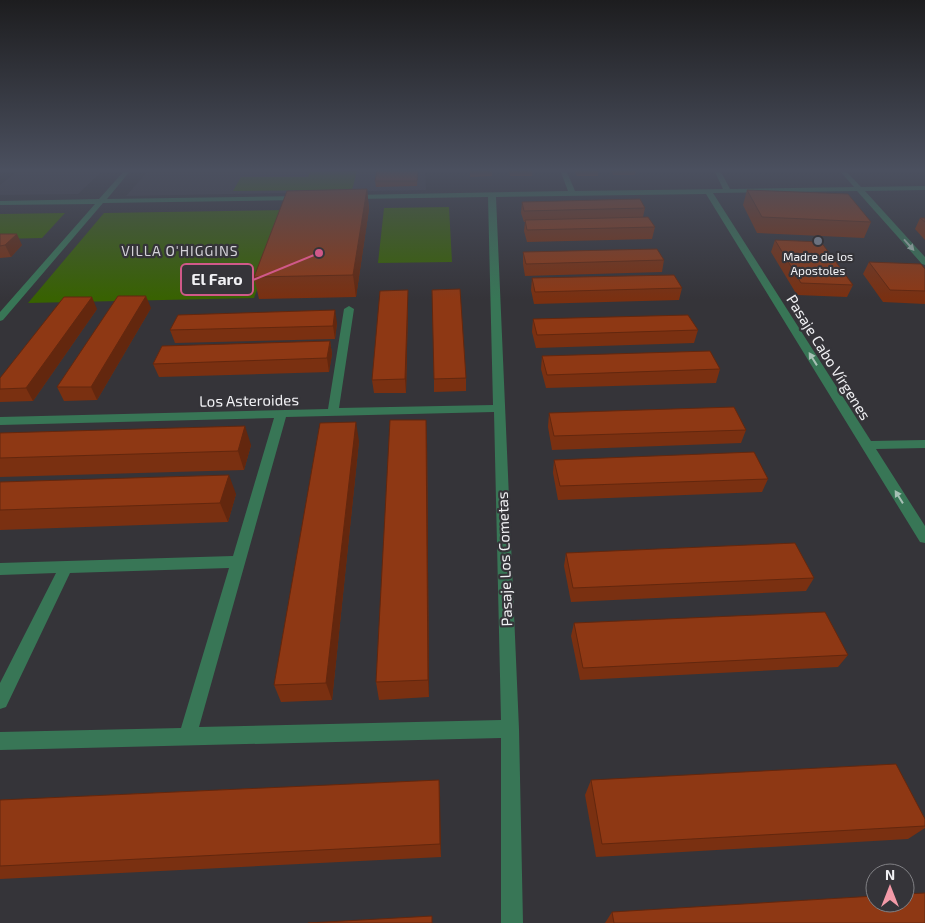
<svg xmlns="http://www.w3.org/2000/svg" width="925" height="923" viewBox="0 0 925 923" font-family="'Exo 2',sans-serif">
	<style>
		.built { fill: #403e48 }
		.green { fill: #386201 }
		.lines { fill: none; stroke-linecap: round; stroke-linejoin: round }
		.minor { fill: #387656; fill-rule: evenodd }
		.wall { fill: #7a3011 }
		.shaded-wall { fill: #63270e }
		.building { fill: #8e3814; stroke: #63270e }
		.oneway { fill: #a7c0b5 }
		.worship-dot { fill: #6b7280; stroke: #353439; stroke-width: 2 }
		.labels { text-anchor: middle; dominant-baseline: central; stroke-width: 4.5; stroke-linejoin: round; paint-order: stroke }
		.far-poi-label { font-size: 12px; fill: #f1f1f4; stroke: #353439 }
		.far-neighbourhood-label { font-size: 14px; letter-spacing: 1px; fill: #d3d1d8; stroke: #353439 }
		.street-label { font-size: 15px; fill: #f1f1f4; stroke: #353439 }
		.leader { fill: none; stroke: #d05989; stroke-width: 2 }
		.callout-dot { fill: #d05989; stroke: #353439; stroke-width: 2 }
		.callout { fill: #353439; stroke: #d05989; stroke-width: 2 }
		.callout-label { font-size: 16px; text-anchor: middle; font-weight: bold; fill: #f1f1f4 }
	</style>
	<rect width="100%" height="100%" fill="#353439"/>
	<g class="built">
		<polygon points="19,170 103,170 78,194 0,195 0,185"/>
		<polygon points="149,170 425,170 426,190 126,196"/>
	</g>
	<g class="green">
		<polygon points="357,171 352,190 233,191 241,177 308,177 310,172"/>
		<polygon points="449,207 452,262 378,263 384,208"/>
		<polygon points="286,210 254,298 28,303 104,213"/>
		<polygon points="65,213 42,238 0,239 0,214"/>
	</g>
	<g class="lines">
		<g class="minor">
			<polygon points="125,170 131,170 107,199 300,196 304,198 300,200 103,203 3,320 0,321 0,312 95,204 0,205 0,201 99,199"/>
			<path d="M560 170H566L575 191 723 189 714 170H720L730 189 854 187 839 170H845L861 187 925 186V190L865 191 925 257V265L922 264 857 191 713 193 871 441 925 440V448L876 449 925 526V543L920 542 706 194 496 197 519 729 523 923H501V738L0 750V732L181 728 229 568 70 573 6 707 0 709V683L56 573 0 575V563L233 556 274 418 0 425V417L328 409 344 309 349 306 354 309 339 408 493 405 488 197 352 199 348 197 352 195 568 191ZM494 412 501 720 199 727 286 417Z"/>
		</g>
	</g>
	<g class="wall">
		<polygon points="418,170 417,186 376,187 375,181"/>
		<polygon points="470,170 492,170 492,176 470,177"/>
		<polygon points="509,170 533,170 532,176 510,176"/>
		<polygon points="574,170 599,170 598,176 577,176"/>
		<polygon points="611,170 636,170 635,175 613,175"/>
		<polygon points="367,189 369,209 356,297 259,299 254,277"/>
		<polygon points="747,190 871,222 864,238 757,233 743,205"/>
		<polygon points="522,202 645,208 643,217 655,227 652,239 527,242 524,231 525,222 524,222 521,213"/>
		<polygon points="920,218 925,218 925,240 915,229"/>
		<polygon points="0,234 22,245 11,257 0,258"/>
		<polygon points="775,240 853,285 847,297 797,295 771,252"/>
		<polygon points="523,252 664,260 662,272 525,276 523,264"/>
		<polygon points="869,262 925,269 925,304 883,302 863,274"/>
		<polygon points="532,278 682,288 679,300 534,304 531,290"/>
		<polygon points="408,290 408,303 406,393 374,393 372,380"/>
		<polygon points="151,308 97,400 64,401 57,387"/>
		<polygon points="97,309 33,401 0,402 0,378"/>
		<polygon points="533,319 698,330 694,343 536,348 532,332"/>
		<polygon points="337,323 335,339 175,343 170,330"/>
		<polygon points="330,341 332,354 329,372 159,377 153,364"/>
		<polygon points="542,356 720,369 716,383 546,388 541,369"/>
		<polygon points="466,378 466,391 434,392 434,379"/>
		<polygon points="549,413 746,430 741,443 552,450 548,427"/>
		<polygon points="0,433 251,445 244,470 0,477"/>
		<polygon points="427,439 429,697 379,700 376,682"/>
		<polygon points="359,441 332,700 281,702 274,685"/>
		<polygon points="554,460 768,479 762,492 558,500 553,473"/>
		<polygon points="0,482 236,494 228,522 0,530"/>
		<polygon points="566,553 814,578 806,591 571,602 564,566"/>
		<polygon points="574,623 848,655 838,667 580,680 571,636"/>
		<polygon points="439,780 441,857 0,879 0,800"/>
		<polygon points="591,780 925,819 925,828 908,839 596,857 585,795"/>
		<polygon points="612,912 925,923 605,923"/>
	</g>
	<g class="shaded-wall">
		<polygon points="367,189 369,209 356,297 353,275"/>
		<polygon points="17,234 22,245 11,257 5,245"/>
		<polygon points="408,290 408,303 406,393 405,379"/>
		<polygon points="146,296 151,308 97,400 91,387"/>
		<polygon points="92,297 97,309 33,401 26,388"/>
		<polygon points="335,310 337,323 335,339 333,326"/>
		<polygon points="330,341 332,354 329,372 327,358"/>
		<polygon points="426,420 427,439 429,697 428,680"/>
		<polygon points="356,422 359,441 332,700 326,683"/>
		<polygon points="245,426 251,445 244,470 238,451"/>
		<polygon points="229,475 236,494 228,522 220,503"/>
		<polygon points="439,780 440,795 441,857 440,844"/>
	</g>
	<g class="building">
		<polygon points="377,170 418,170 417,181 375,181"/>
		<polygon points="367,189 353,275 254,277 287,191"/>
		<polygon points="747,190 848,194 871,222 762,217"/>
		<polygon points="640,199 645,208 524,211 522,202"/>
		<polygon points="648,217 655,227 527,230 525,220"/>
		<polygon points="920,218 925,218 925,222"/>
		<polygon points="0,234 17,234 5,245 0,246"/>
		<polygon points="775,240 821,242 853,285 801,283"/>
		<polygon points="657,249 664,260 526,264 523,252"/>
		<polygon points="869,262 921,264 925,269 925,291 890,290"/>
		<polygon points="674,275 682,288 535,292 532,278"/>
		<polygon points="460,289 466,378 434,379 432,290"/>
		<polygon points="408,290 405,379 372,380 380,291"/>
		<polygon points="118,296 146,296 91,387 57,387"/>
		<polygon points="64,297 92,297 26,388 0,389 0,378"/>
		<polygon points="335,310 333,326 170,330 178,315"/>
		<polygon points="688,315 698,330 537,335 533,319"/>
		<polygon points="330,341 327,358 153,364 162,346"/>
		<polygon points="710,351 720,369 547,375 542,356"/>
		<polygon points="734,407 746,430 554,436 549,413"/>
		<polygon points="390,420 426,420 428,680 376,682"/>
		<polygon points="356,422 326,683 274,685 320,423"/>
		<polygon points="245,426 238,451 0,458 0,433"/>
		<polygon points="754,452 768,479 560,486 554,460"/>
		<polygon points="229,475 220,503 0,510 0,482"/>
		<polygon points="795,543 814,578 573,588 566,553"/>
		<polygon points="825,612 848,655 583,668 574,623"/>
		<polygon points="896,764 925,819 925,826 602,844 591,780"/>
		<polygon points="439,780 440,844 0,866 0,800"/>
		<polygon points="925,893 925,923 614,923 612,912 875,896 875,903 905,903 905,894"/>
		<polygon points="432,916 432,923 308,923"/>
	</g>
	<defs><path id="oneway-solid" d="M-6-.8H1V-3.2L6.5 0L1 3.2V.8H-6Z" transform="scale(1.25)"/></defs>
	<g class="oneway">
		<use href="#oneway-solid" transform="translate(909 245) rotate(48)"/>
		<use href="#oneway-solid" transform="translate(813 359) rotate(-122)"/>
		<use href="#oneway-solid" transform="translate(899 497) rotate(-122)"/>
	</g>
	<linearGradient id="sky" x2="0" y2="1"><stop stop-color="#1d1d1f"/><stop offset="0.57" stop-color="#4b505f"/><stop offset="1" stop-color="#4b505f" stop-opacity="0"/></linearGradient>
	<rect width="925" height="299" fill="url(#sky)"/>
	<circle class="worship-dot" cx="818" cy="241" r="5"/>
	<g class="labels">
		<g class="far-poi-label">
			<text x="818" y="256">Madre de los<tspan x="818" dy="14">Apostoles</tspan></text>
		</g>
		<g class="far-neighbourhood-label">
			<text x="180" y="250">VILLA O'HIGGINS</text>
		</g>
		<g class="street-label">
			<text transform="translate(829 357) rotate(58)">Pasaje Cabo Vírgenes</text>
			<text transform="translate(249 400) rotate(-1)">Los Asteroides</text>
			<text transform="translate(504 559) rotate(-92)">Pasaje Los Cometas</text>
		</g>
	</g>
	<path class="leader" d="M319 253L253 280"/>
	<circle class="callout-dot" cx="319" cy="253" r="5"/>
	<rect class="callout" x="181" y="264" width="72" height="31" rx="5"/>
	<g class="callout-label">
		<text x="217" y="285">El Faro</text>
	</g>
	<g transform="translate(890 888)"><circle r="24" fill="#353439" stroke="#808084"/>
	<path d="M0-4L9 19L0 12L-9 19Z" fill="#f39aa8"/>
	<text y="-8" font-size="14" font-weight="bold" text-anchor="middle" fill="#f1f1f4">N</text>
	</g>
</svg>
